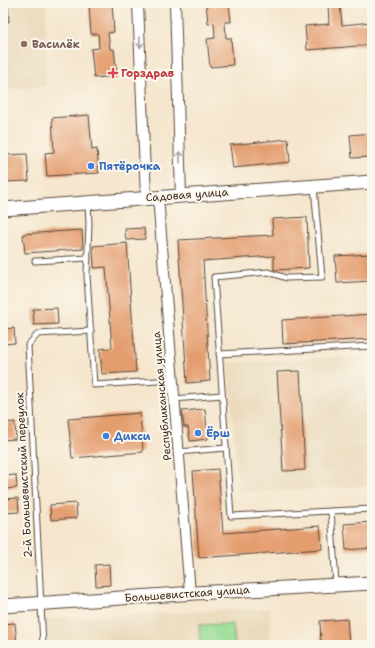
<svg xmlns="http://www.w3.org/2000/svg" width="375" height="648" viewBox="0 0 375 648" font-family="'Shantell Sans',sans-serif">
	<style>
		.built { fill: #e9d9ba }
		.green { fill: #98dd96; stroke: #6a845a }
		.building { fill: #e49d6e }
		.lines { fill: none; stroke-linecap: round; stroke-linejoin: round }
		.service-casing { stroke: #574638; stroke-width: 7 }
		.minor-casing { stroke: #574638; stroke-width: 12 }
		.tertiary-casing { stroke: #574638; stroke-width: 15 }
		.service { stroke: #fff; stroke-width: 5 }
		.minor { stroke: #fff; stroke-width: 10 }
		.tertiary { stroke: #fff; stroke-width: 13 }
		.oneway { stroke: #a79f9a }
		.education-dot { fill: #8d6e63; stroke: #fbf7ec; stroke-width: 1.5 }
		.health-dot { fill: #e0444e; stroke: #fbf7ec; stroke-width: 1.5 }
		.shop-dot { fill: #3f7fe0; stroke: #fbf7ec; stroke-width: 1.5 }
		.labels { text-anchor: middle; dominant-baseline: central; stroke-width: 4; stroke-linejoin: round; paint-order: stroke }
		.education-label { font-size: 11px; font-weight: bold; fill: #785e54; stroke: #fbf7ec; text-anchor: start }
		.health-label { font-size: 11px; font-weight: bold; fill: #be3a42; stroke: #fbf7ec; text-anchor: start }
		.shop-label { font-size: 11px; font-weight: bold; fill: #366cbe; stroke: #fbf7ec; text-anchor: start }
		.street-label { font-size: 11px; fill: #3b2a1e; stroke: #fbf7ec }
	</style>
	<rect width="100%" height="100%" fill="#fbf7ec"/>
	<filter id="ink" filterUnits="userSpaceOnUse"><feTurbulence type="fractalNoise" baseFrequency=".025" numOctaves="2"/><feDisplacementMap in="SourceGraphic" scale="8" xChannelSelector="R" yChannelSelector="G"/><feConvolveMatrix kernelMatrix="1 2 1 2 8 2 1 2 1" color-interpolation-filters="sRGB"/></filter>
	<filter id="wash" filterUnits="userSpaceOnUse"><feTurbulence type="fractalNoise" baseFrequency=".012" numOctaves="4" result="noise"/><feDisplacementMap in="SourceGraphic" scale="16" xChannelSelector="R" yChannelSelector="G"/><feGaussianBlur stdDeviation="0.9" result="paint"/><feColorMatrix in="noise" values="0 0 0 0 0 0 0 0 0 0 0 0 0 0 0 0 0 1.4 0 .05"/><feComposite in="paint" operator="in"/></filter>
	<g filter="url(#wash)">
		<rect width="100%" height="100%" fill="#f5e6cd"/>
		<g class="built">
			<polygon points="3,3 46,3 46,86 3,90"/>
			<polygon points="365,356 372,486 239,493 228,363"/>
			<polygon points="270,608 271,645 47,645 45,619"/>
		</g>
		<polygon class="green" points="233,624 235,645 200,645 199,625"/>
		<g id="blocks">
			<g class="building">
				<polygon points="3,3 8,3 9,22 3,22"/>
				<polygon points="97,3 112,3 114,32 108,33 110,49 114,49 117,76 94,78 91,49 99,48 98,34 91,34 89,6 97,5"/>
				<polygon points="206,3 229,3 231,22 225,22 226,38 231,38 233,65 210,67 207,39 215,38 214,23 208,24"/>
				<polygon points="328,3 340,3 342,25 372,22 372,45 307,50 305,26 329,24"/>
				<polygon points="89,115 92,150 97,149 99,173 47,176 45,153 54,152 52,118"/>
				<polygon points="372,133 372,157 352,158 350,135"/>
				<polygon points="288,139 290,162 233,168 230,145"/>
				<polygon points="27,154 29,181 3,182 3,155"/>
				<polygon points="307,217 309,268 274,270 274,256 203,261 210,381 187,383 178,240 273,235 272,219"/>
				<polygon points="144,228 145,239 126,240 125,229"/>
				<polygon points="82,230 83,249 25,253 23,234"/>
				<polygon points="127,243 136,372 102,374 100,349 112,348 106,267 94,268 93,246"/>
				<polygon points="372,254 372,281 337,283 335,256"/>
				<polygon points="57,308 58,324 34,325 33,309"/>
				<polygon points="372,314 372,339 283,344 282,320"/>
				<polygon points="14,328 15,343 3,344 3,329"/>
				<polygon points="300,371 305,470 283,471 277,372"/>
				<polygon points="205,409 208,439 190,441 188,427 184,427 182,411"/>
				<polygon points="140,413 143,452 72,458 68,419"/>
				<polygon points="15,422 16,439 3,440 3,423"/>
				<polygon points="218,469 223,533 320,526 322,549 199,558 193,471"/>
				<polygon points="16,475 17,488 3,489 3,476"/>
				<polygon points="18,498 19,512 3,513 3,499"/>
				<polygon points="76,503 77,518 51,520 50,505"/>
				<polygon points="372,522 372,548 346,550 344,524"/>
				<polygon points="109,564 110,585 96,586 95,565"/>
				<polygon points="369,614 372,614 372,640 370,640"/>
				<polygon points="347,619 349,645 321,645 320,621"/>
				<polygon points="15,623 17,645 3,645 3,624"/>
			</g>
		</g>
	</g>
	<g filter="url(#ink)">
		<use href="#blocks" fill-opacity="0" stroke="#574638" stroke-width="1"/>
		<g class="lines">
			<g class="service-casing">
				<g id="service">
					<polyline points="314,187 322,277 286,278 268,272 214,277 231,516 331,511 336,584"/>
					<polyline points="88,203 89,224 87,275 94,385 173,380"/>
					<polyline points="35,261 88,258"/>
					<polyline points="219,354 372,346"/>
					<polyline points="174,399 222,395"/>
					<polyline points="178,452 226,448"/>
					<polyline points="331,511 372,509"/>
					<polyline points="43,645 28,345 38,334 91,331"/>
				</g>
			</g>
			<g class="minor-casing">
				<g id="minor">
					<polyline points="138,3 146,198"/>
					<polyline points="175,3 181,196"/>
					<polyline points="158,197 190,593"/>
				</g>
			</g>
			<g class="tertiary-casing">
				<g id="tertiary">
					<polyline points="3,209 372,182"/>
					<polyline points="3,606 195,593 372,583"/>
				</g>
			</g>
			<use href="#service" class="service"/>
			<use href="#minor" class="minor"/>
			<use href="#tertiary" class="tertiary"/>
		</g>
		<defs><path id="oneway-shaft" d="M-6 0H5M1.5-3L5.5 0L1.5 3" fill="none" stroke-width="1.6" stroke-linecap="round" stroke-linejoin="round"/></defs>
		<g class="oneway">
			<use href="#oneway-shaft" transform="translate(140 42) rotate(88)"/>
			<use href="#oneway-shaft" transform="translate(180 157) rotate(-91)"/>
		</g>
	</g>
	<circle class="education-dot" cx="24" cy="44" r="4"/>
	<path class="health-dot" d="M111 67h4v4h4v4h-4v4h-4v-4h-4v-4h4z"/>
	<g class="shop-dot">
		<circle cx="91" cy="166" r="4"/>
		<circle cx="198" cy="433" r="4"/>
		<circle cx="106" cy="436" r="4"/>
	</g>
	<g class="labels">
		<g class="education-label">
			<text x="32" y="44">Василёк</text>
		</g>
		<g class="health-label">
			<text x="121" y="73">Горздрав</text>
		</g>
		<g class="shop-label">
			<text x="99" y="166">Пятёрочка</text>
			<text x="206" y="433">Ёрш</text>
			<text x="114" y="436">Дикси</text>
		</g>
		<g class="street-label">
			<text transform="translate(187 195) rotate(-4)">Садовая улица</text>
			<text transform="translate(162 396) rotate(-95)">Республиканская улица</text>
			<text transform="translate(24 475) rotate(-93)">2-й Большевистский переулок</text>
			<text transform="translate(187 594) rotate(-4)">Большевистская улица</text>
		</g>
	</g>
	<rect width="375" height="648" fill="none" stroke="#fbf7ec" stroke-width="16"/>
</svg>
